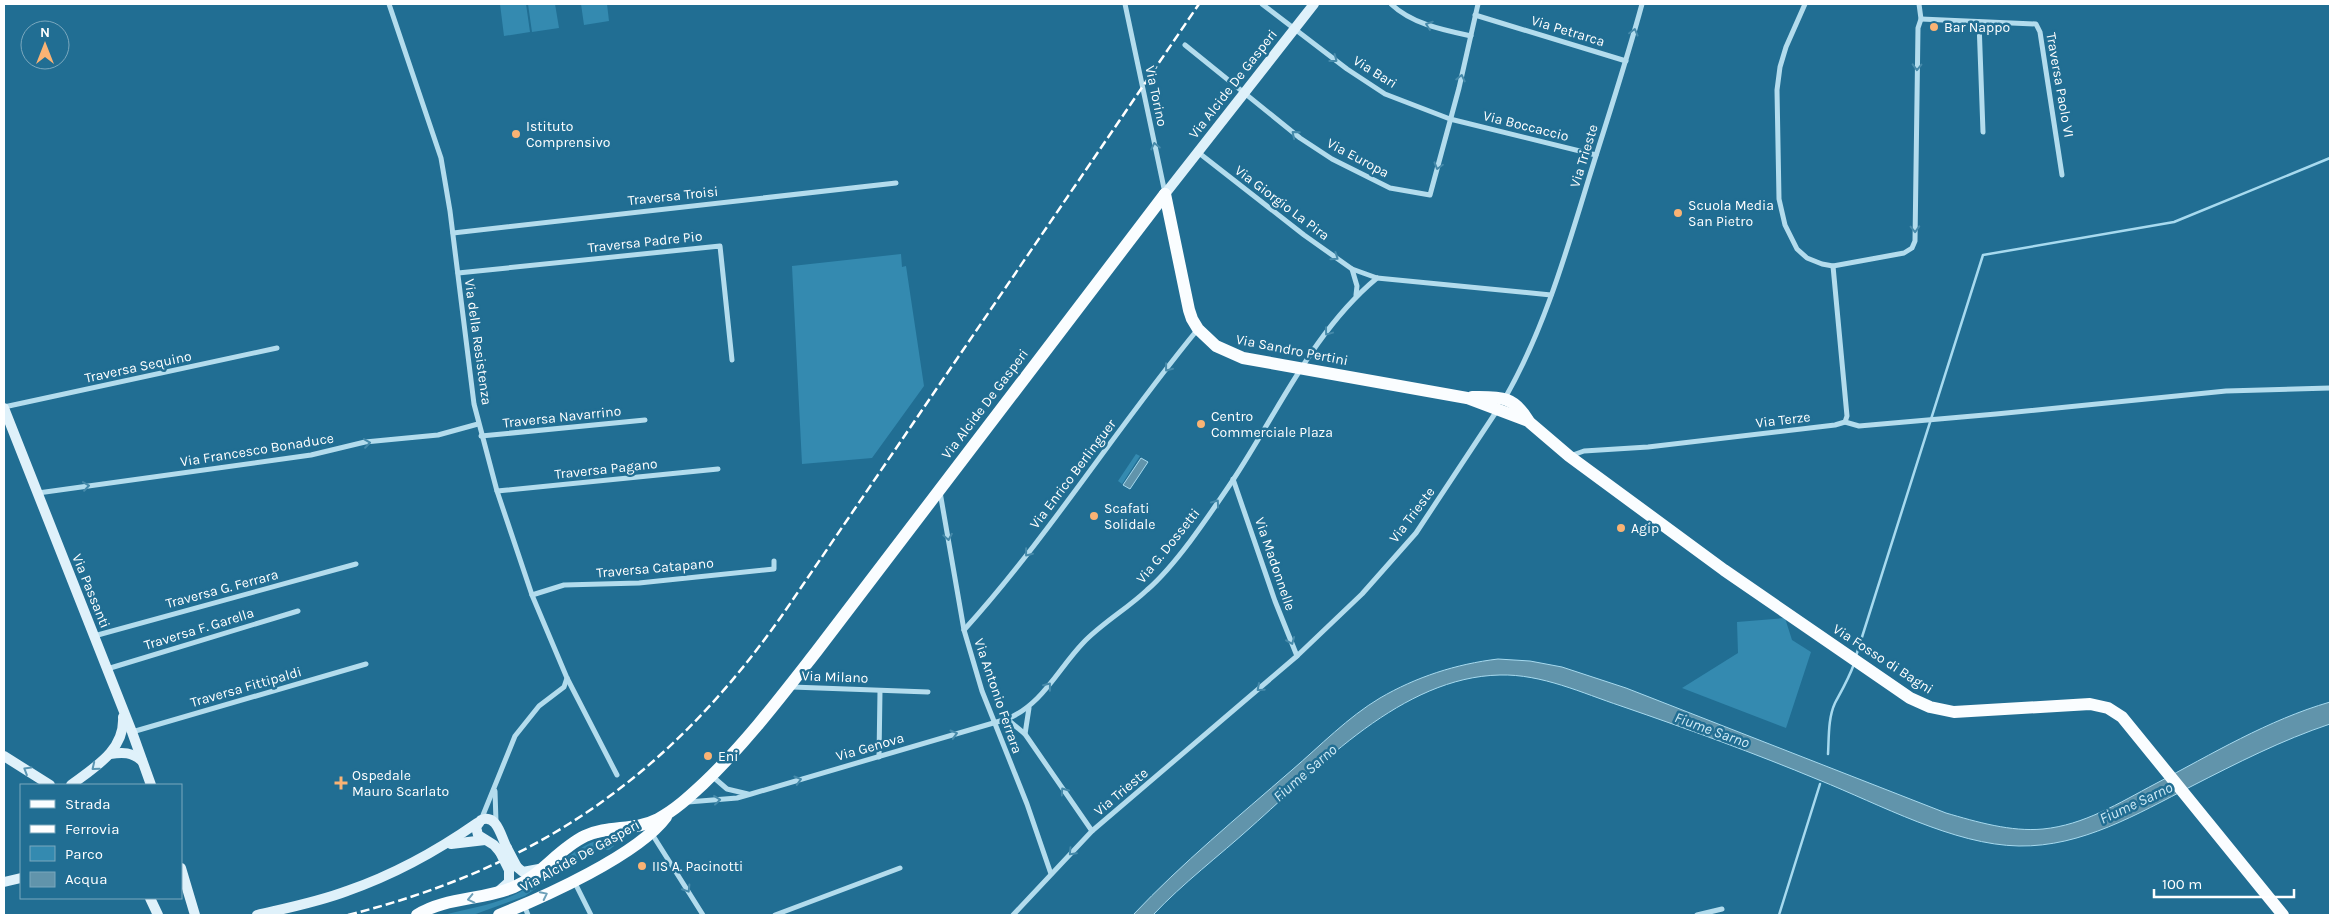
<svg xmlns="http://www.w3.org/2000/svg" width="2334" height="919" viewBox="0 0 2334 919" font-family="Karla,sans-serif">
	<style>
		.green { fill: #348ab0 }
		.water { fill: #6194ab; stroke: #a7daef }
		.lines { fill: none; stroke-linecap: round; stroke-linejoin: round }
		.stream { stroke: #a7daef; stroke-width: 2.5 }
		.street { stroke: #b3dced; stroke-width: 5 }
		.secondary { stroke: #dff1fa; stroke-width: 10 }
		.primary { stroke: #fafdff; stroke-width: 12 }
		.rail { stroke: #fff; stroke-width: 2.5; stroke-dasharray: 9 4; stroke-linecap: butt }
		.secondary-bridge { stroke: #dff1fa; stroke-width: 10 }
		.oneway { stroke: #468aaa }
		.oneway2 { stroke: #5a95b2 }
		.oneway3 { stroke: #6da0b9 }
		.poi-dot { fill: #fab374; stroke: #216e93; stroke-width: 2 }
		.labels { text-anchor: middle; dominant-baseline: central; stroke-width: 5; stroke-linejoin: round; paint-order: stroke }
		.poi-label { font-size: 14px; fill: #fff; stroke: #216e93; text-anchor: start }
		.street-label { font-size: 14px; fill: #fff; stroke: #216e93 }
		.water-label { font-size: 15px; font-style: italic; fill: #cfebf7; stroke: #216e93 }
	</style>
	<rect width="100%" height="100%" fill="#216e93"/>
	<g class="green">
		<polygon points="500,4 526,4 530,32 504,36"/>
		<polygon points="528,4 555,4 559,28 532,32"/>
		<polygon points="581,4 607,4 609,21 584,25"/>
		<polygon points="901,254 902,267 906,266 924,386 872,458 802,464 792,266"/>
		<polygon points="1136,454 1140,456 1122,484 1118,481"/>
		<polygon points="1785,618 1792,640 1811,652 1786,728 1682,688 1738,653 1737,622"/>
		<path d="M609 838 614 846 609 850H597L586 853 525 896 473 915H443C467 909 492 905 514 895 547 880 575 841 609 838Z"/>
	</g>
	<g class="water">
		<polygon points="1141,458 1148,462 1130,489 1123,485"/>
		<path d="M1498 659 1530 661 1562 667 1626 688 1946 813C1977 822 2011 832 2043 829 2084 825 2119 803 2155 784 2212 754 2268 720 2330 702V724C2282 740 2237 763 2192 786 2137 814 2082 847 2019 846 1954 845 1879 804 1819 780 1754 753 1688 729 1621 706 1582 693 1542 674 1500 675 1402 677 1320 766 1251 827 1219 856 1183 883 1153 915H1133C1182 863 1238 817 1292 770 1320 746 1348 717 1380 698 1416 677 1456 664 1498 659Z"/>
	</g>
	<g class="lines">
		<g class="stream">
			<polyline points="1856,656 1983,255 2174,222 2330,158"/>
			<path d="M1828 754C1829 737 1828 718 1835 703 1842 690 1849 678 1854 664"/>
			<polyline points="1779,915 1820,784"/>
		</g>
		<g class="street">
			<polyline points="389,4 441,158 450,211 474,404 497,491 532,595 567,678 617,775"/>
			<polyline points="1125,4 1165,193"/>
			<polyline points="1262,4 1347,69 1385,94 1450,119 1596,155"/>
			<path d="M1391 4C1412 24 1443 30 1471 36"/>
			<polyline points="1805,4 1786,47 1780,67 1777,90 1779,199 1785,225 1797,249 1807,258 1822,264 1833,266 1904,253 1912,248 1915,241 1918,28 1921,19 1919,4"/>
			<polyline points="1475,15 1626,61"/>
			<polyline points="1921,19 2036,24 2040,32 2062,175"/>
			<polyline points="1979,22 1983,132"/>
			<polyline points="1185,45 1300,138 1332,159 1390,188 1430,195 1459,88 1478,4"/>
			<polyline points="1199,153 1304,235 1352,269 1377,278 1551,295"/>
			<polyline points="453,233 896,183"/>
			<polyline points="1352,269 1357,286 1356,295"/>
			<polyline points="458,273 720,246 732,360"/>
			<path d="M1505 398C1544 330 1566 253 1589 178 1607 120 1626 63 1642 4"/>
			<polyline points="4,407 277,348"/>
			<polyline points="1845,422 1859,426 1996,414 2226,391 2330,388"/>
			<polyline points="481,436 645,420"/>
			<polyline points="1570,456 1584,451 1648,447 1835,425 1845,422 1847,416 1833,266"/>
			<polyline points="1233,479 1275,601 1297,656"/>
			<polyline points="497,491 718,469"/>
			<polyline points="940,492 964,630 982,691 1027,804 1051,874"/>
			<polyline points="38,493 311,455 365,442 438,435 478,424"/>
			<polyline points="532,595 564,585 639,583 774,569 774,561"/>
			<path d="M964 630C1049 536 1117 427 1198 329"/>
			<polyline points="94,636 356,564"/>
			<polyline points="107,669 298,611"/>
			<polyline points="792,687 928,692"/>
			<polyline points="1007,719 1025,734 1092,831"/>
			<polyline points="132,732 366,664"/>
			<polyline points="1025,734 1029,708"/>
			<polyline points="879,757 880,691"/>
			<polyline points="712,776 727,789 748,794"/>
			<polyline points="495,791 496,822"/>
			<path d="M688 802 737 798 751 794 1007 719C1042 705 1058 669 1083 643 1102 623 1127 609 1147 590 1177 564 1210 514 1233 480 1278 412 1313 331 1377 278"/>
			<polyline points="481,820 515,736 539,706 564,687 567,678"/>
			<polyline points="652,834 703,915"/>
			<polyline points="574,881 591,915"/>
			<polyline points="524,905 528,915"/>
			<polyline points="775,915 900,868"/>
			<polyline points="1013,915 1092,831 1297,656 1362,594 1416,533 1498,409"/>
			<polyline points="1697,915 1722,909"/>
		</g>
		<g class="secondary">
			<polyline points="1165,194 1314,4"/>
			<polyline points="4,408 132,732 151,785"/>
			<path d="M110 754C123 752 132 752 142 761"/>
			<polyline points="4,756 50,785"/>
			<path d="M71 785C95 767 125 750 123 717"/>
			<polyline points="451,844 485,840"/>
			<path d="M500 852 494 845 478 835 476 827 481 820C497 813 501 837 507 848"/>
			<polyline points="517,867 523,872 539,869"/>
			<polyline points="181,868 195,915"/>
			<polyline points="4,882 21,878"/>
			<polyline points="500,890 509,882 509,870"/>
			<polyline points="150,898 158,915"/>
			<path d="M257 915C287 908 318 902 347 891 393 875 437 851 477 823"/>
		</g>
		<g class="primary">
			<polyline points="1165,194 1189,310 1192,319 1198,329 1216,346 1243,358 1467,398 1528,421 1569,456 1724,570 1910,698 1930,707 1954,712 2090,704 2108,708 2122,717 2283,915"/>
			<path d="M1472 397C1499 397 1513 395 1528 420"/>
			<path d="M417 915C445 897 484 900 514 887 542 875 558 849 585 836 608 825 635 831 658 819 675 810 689 797 703 784 745 744 780 698 816 652L1165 194"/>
			<path d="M499 915C544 897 638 855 666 817"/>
		</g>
		<path class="rail" d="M348 915C539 867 670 775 783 614L1199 4"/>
		<g class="secondary-bridge">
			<polyline points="507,848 517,867"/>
			<polyline points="500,852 509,870"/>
		</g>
	</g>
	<defs><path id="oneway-chevron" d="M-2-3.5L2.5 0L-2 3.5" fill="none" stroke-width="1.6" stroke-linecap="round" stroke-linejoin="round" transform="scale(1.25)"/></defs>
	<g class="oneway">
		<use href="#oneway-chevron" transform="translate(1429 25) rotate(-161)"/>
		<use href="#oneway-chevron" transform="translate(1634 32) rotate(-75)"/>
		<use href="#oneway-chevron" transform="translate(1334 59) rotate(37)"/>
		<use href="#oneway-chevron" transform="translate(1917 67) rotate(91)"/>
		<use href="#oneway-chevron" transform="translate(1461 78) rotate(-77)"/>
		<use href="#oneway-chevron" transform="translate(1295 134) rotate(-140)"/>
		<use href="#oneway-chevron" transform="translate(1155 146) rotate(-102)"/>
		<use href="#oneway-chevron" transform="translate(1438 166) rotate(106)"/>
		<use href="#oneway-chevron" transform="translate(1915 229) rotate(88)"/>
		<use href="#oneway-chevron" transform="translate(1335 257) rotate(35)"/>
		<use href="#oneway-chevron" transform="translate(1328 332) rotate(127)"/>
		<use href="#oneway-chevron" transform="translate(1168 368) rotate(128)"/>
		<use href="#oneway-chevron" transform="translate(367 443) rotate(-8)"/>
		<use href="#oneway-chevron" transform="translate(86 486) rotate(-8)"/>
		<use href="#oneway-chevron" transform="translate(1216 503) rotate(-54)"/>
		<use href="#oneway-chevron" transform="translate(948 537) rotate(80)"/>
		<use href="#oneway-chevron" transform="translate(1028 553) rotate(128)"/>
		<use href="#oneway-chevron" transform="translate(1291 641) rotate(68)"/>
		<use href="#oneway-chevron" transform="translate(1048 686) rotate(-52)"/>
		<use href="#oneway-chevron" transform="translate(1260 688) rotate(139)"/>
		<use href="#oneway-chevron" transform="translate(954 734) rotate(-16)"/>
		<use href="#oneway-chevron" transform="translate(798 780) rotate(-16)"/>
		<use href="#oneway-chevron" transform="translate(1064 791) rotate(-125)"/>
		<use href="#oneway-chevron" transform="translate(717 800) rotate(-6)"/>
		<use href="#oneway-chevron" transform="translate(1072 852) rotate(133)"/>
		<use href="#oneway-chevron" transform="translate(687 889) rotate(58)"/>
	</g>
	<g class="oneway2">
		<use href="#oneway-chevron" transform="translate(95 767) rotate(141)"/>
		<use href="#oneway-chevron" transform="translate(27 770) rotate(-149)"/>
	</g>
	<g class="oneway3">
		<use href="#oneway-chevron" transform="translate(544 895) rotate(-26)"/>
		<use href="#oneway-chevron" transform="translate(471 899) rotate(167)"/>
	</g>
	<g class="poi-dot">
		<circle cx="1934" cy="27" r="5"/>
		<circle cx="516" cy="134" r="5"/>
		<circle cx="1678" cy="213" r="5"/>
		<circle cx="1201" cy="424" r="5"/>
		<circle cx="1094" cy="516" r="5"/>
		<circle cx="1621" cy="528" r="5"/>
		<circle cx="708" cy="756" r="5"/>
		<path d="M338.5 775.5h5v5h5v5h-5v5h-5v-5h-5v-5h5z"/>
		<circle cx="642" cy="866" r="5"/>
	</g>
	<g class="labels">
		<g class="poi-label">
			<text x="1944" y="27">Bar Nappo</text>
			<text x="526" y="126">Istituto<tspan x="526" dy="16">Comprensivo</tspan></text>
			<text x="1688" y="205">Scuola Media<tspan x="1688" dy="16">San Pietro</tspan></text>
			<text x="1211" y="416">Centro<tspan x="1211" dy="16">Commerciale Plaza</tspan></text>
			<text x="1104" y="508">Scafati<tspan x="1104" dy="16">Solidale</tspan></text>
			<text x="1631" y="528">Agip</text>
			<text x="718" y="756">Eni</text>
			<text x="352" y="775">Ospedale<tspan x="352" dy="16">Mauro Scarlato</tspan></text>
			<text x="652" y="866">IIS A. Pacinotti</text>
		</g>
		<g class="street-label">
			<text transform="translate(1568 31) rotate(17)">Via Petrarca</text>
			<text transform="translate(1375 72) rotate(32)">Via Bari</text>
			<text transform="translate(1233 84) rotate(-52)">Via Alcide De Gasperi</text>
			<text transform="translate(2060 85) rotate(80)">Traversa Paolo VI</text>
			<text transform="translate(1156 96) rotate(78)">Via Torino</text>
			<text transform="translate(1526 126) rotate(14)">Via Boccaccio</text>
			<text transform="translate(1584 156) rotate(-73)">Via Trieste</text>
			<text transform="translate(1358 158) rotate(28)">Via Europa</text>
			<text transform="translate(673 196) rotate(-6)">Traversa Troisi</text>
			<text transform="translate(1282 203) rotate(37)">Via Giorgio La Pira</text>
			<text transform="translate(645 242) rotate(-6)">Traversa Padre Pio</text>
			<text transform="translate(478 342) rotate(82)">Via della Resistenza</text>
			<text transform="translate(1292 350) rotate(11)">Via Sandro Pertini</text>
			<text transform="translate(138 367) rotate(-12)">Traversa Sequino</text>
			<text transform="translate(985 404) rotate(-53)">Via Alcide De Gasperi</text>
			<text transform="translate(562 417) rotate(-6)">Traversa Navarrino</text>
			<text transform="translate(1783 420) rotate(-7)">Via Terze</text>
			<text transform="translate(257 450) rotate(-9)">Via Francesco Bonaduce</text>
			<text transform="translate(606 469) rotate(-6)">Traversa Pagano</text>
			<text transform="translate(1073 474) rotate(-53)">Via Enrico Berlinguer</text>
			<text transform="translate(1412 515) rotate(-53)">Via Trieste</text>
			<text transform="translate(1168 546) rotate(-51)">Via G. Dossetti</text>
			<text transform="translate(1275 564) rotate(71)">Via Madonnelle</text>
			<text transform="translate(655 568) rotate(-5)">Traversa Catapano</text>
			<text transform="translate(222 589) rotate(-15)">Traversa G. Ferrara</text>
			<text transform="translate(91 591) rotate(68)">Via Passanti</text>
			<text transform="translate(199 629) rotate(-17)">Traversa F. Garella</text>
			<text transform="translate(1883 659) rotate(33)">Via Fosso di Bagni</text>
			<text transform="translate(835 677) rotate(2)">Via Milano</text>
			<text transform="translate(246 687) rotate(-16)">Traversa Fittipaldi</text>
			<text transform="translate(998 696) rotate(71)">Via Antonio Ferrara</text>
			<text transform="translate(870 747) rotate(-16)">Via Genova</text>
			<text transform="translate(1121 792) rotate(-40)">Via Trieste</text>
			<text transform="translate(580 856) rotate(-29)">Via Alcide De Gasperi</text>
		</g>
		<g class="water-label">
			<text transform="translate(1712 730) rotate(20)">Fiume Sarno</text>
			<text transform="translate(1305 773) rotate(-41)">Fiume Sarno</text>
			<text transform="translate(2136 803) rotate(-25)">Fiume Sarno</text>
		</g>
	</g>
	<rect width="2334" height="919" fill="none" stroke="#ffffff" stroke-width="10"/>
	<rect x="20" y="784" width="162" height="115" fill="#216e93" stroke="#7aa8be"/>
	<rect x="30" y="800" width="25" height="8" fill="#fafdff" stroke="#7aa8be"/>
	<text x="65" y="809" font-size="15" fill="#ffffff">Strada</text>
	<rect x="30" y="825" width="25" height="8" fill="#ffffff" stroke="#7aa8be"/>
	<text x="65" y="834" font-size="15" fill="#ffffff">Ferrovia</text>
	<rect x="30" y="846" width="25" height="15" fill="#348ab0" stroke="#7aa8be"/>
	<text x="65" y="859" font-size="15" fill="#ffffff">Parco</text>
	<rect x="30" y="872" width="25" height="15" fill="#6194ab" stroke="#7aa8be"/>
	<text x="65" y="884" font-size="15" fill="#ffffff">Acqua</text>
	<g transform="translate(45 45)"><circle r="24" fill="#216e93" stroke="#7aa8be"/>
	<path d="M0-4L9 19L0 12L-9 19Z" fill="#fab374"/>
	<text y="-8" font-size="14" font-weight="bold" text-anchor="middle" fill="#ffffff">N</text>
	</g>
	<path d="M2154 889v8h140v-8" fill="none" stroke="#ffffff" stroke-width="2.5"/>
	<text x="2162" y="889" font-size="15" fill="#ffffff" stroke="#216e93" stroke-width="4" paint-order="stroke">100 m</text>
</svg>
